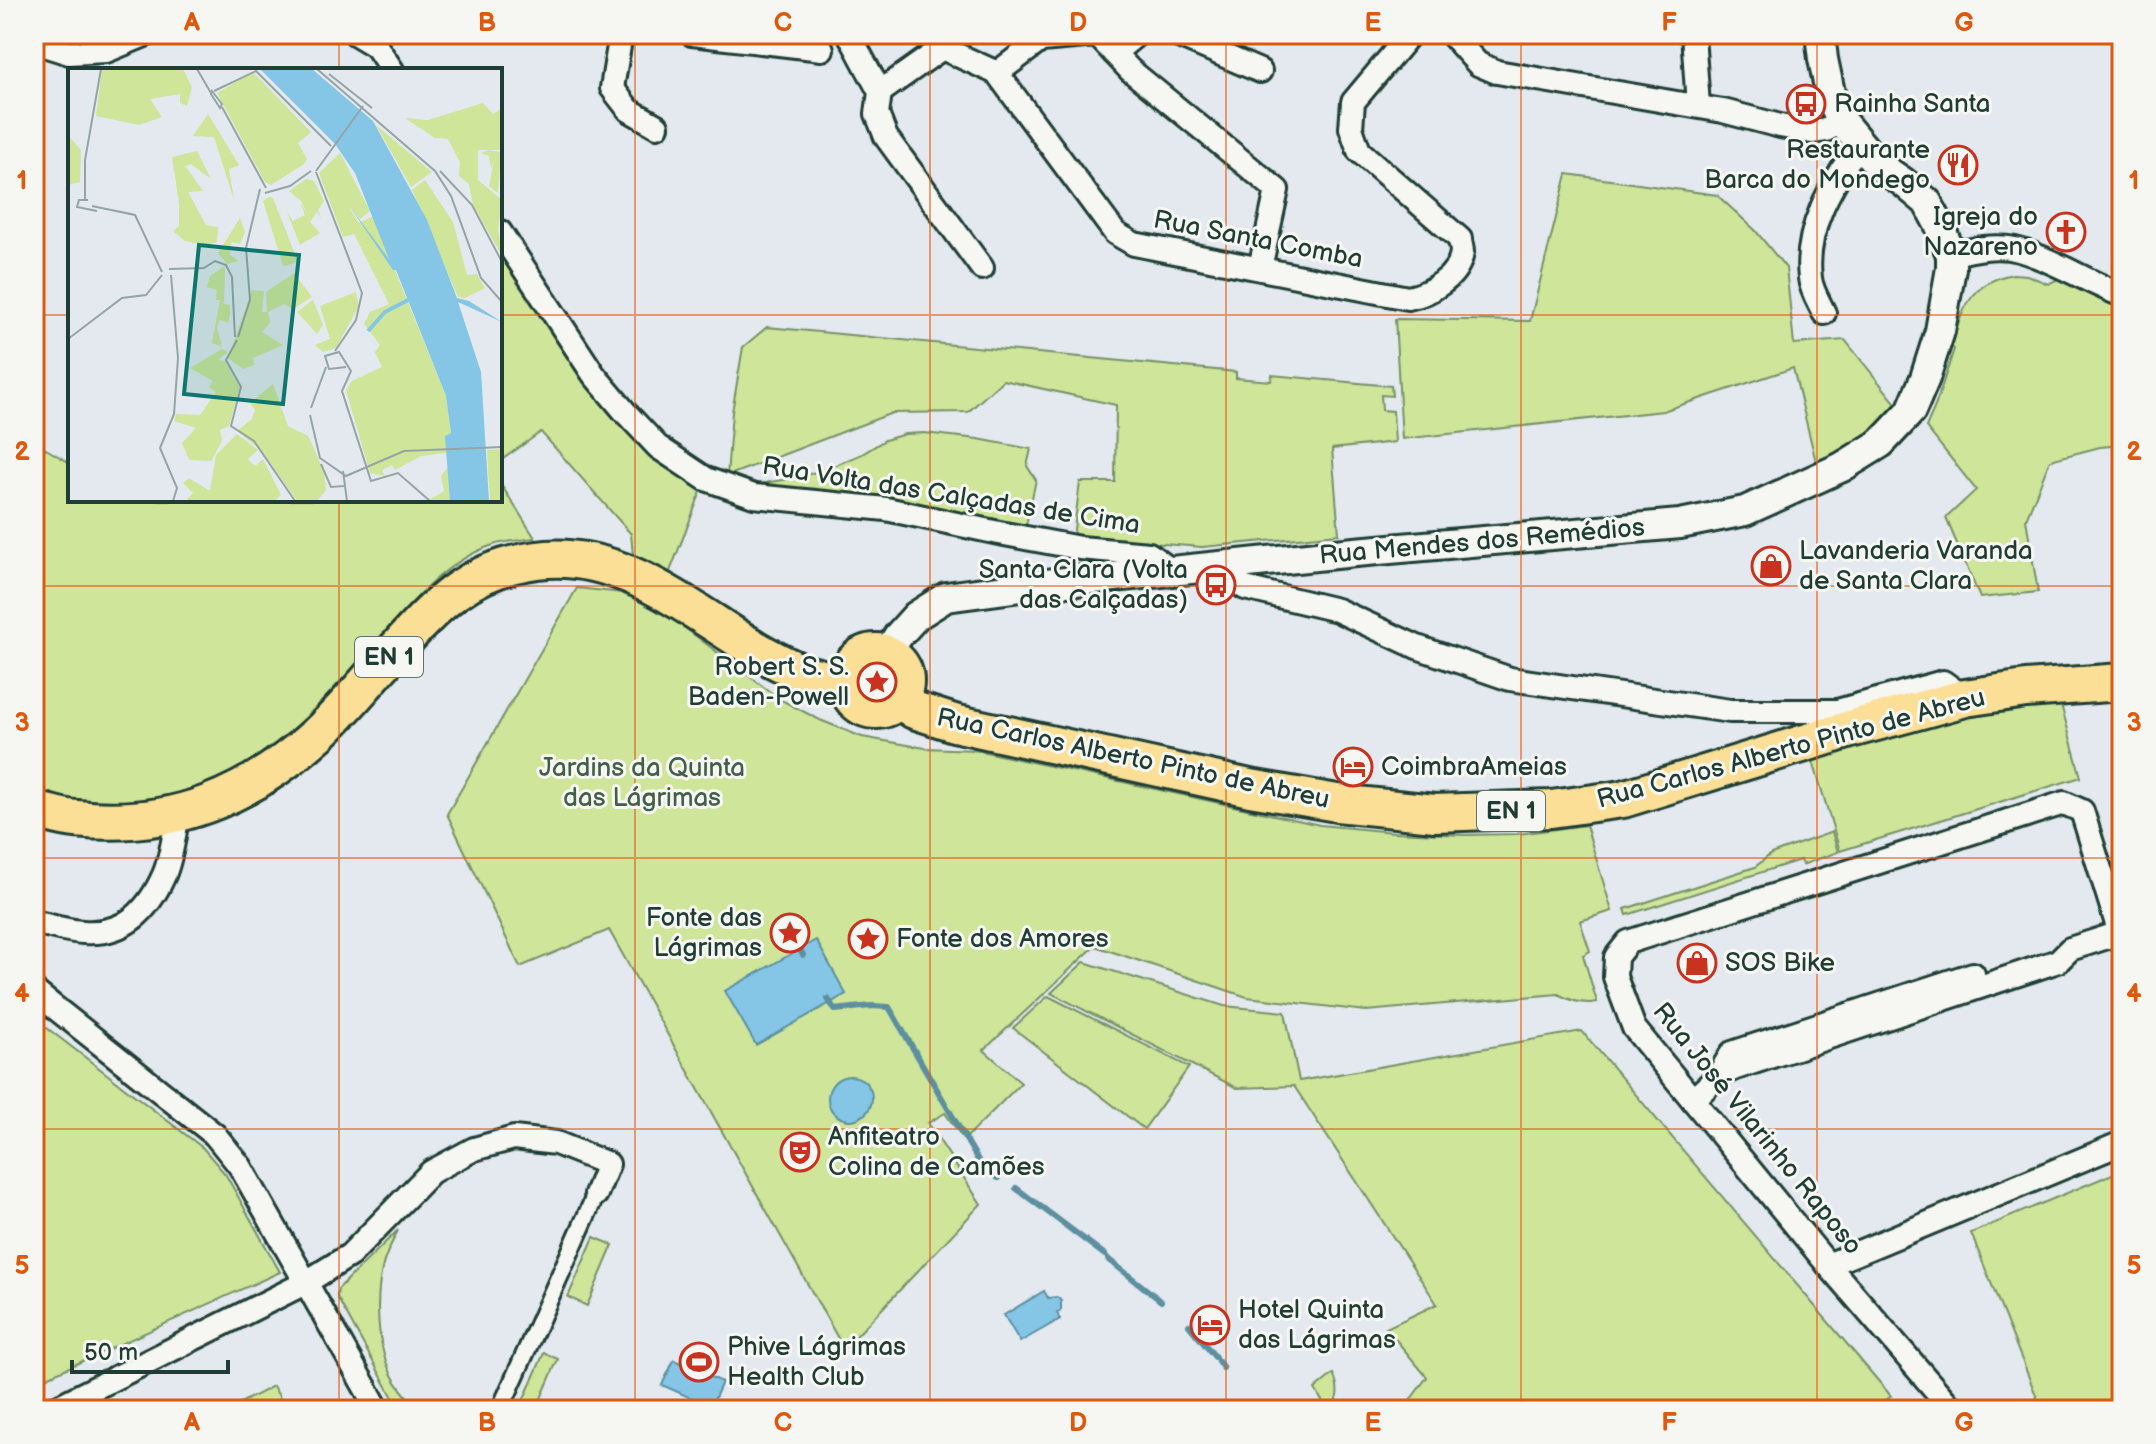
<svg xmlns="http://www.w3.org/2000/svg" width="2156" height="1444" viewBox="0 0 2156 1444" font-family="'Balsamiq Sans',sans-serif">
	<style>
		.green { fill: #cee59a; stroke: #769167; stroke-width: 2 }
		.water { fill: #85c6e6; stroke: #5c8f9f; stroke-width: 2 }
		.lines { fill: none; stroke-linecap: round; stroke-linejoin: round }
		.stream { stroke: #5c8f9f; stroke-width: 6 }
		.pedestrian-casing { stroke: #1f3d34; stroke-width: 22 }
		.minor-casing { stroke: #1f3d34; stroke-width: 28 }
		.tertiary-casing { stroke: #1f3d34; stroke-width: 34 }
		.primary-casing { stroke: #1f3d34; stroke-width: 42 }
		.pedestrian { stroke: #f6f6f2; stroke-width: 16 }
		.minor { stroke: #f6f6f2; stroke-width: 22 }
		.tertiary { stroke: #f6f6f2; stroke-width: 28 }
		.primary { stroke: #fbdf96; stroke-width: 36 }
		.grid { fill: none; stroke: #de580e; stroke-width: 2; stroke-opacity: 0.55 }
		.labels { text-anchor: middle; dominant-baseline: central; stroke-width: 6; stroke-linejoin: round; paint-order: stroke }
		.shield { fill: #f6f6f2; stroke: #60746d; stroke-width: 2 }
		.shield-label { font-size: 24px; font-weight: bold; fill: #1f3d34 }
		.poi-label { font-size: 26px; fill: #1f3d34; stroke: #f6f6f2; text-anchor: start }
		.street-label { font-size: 26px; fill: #1f3d34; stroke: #f6f6f2 }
		.park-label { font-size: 26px; fill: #425f48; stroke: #f6f6f2 }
		.inset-river { fill: none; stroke: #85c6e6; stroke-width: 4 }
		.inset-road { fill: none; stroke: #95a4a4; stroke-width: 2 }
		.view { fill: #0f766e; fill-opacity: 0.15; stroke: #0f766e; stroke-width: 4 }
		.inset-edge { fill: none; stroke: #1f3d34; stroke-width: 4 }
		.neatline { fill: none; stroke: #de580e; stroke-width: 3 }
		.grid-label { font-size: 26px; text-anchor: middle; font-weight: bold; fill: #de580e }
	</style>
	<rect width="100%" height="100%" fill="#e3e9ee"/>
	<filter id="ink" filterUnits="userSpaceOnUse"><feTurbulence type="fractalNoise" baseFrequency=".0125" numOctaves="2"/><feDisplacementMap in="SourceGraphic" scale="16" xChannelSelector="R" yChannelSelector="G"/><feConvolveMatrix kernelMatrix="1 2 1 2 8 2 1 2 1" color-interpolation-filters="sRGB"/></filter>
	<g filter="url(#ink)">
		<g class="green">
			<polygon points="1567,174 1717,195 1755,230 1786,268 1794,344 1845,340 1897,405 1870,433 1817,466 1793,368 1663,411 1402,439 1395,319 1530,321"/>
			<polygon points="500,252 651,455 702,489 669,574 633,555 631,534 541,432 500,461"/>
			<path d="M2013 274 2027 275 2048 284 2058 279 2122 305V445L2100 447 2050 460 2026 519 2038 592 1980 598 1946 518 1976 490 1926 427 1936 404 1954 349 1950 346C1963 310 1970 282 2013 274Z"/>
			<polygon points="767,327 1236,372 1236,378 1271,381 1272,375 1391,386 1392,396 1381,395 1382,410 1393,411 1395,442 1332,449 1339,534 1202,547 1073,537 1080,482 1115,482 1116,405 1003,380 968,412 892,413 727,476 732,412 743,347"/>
			<polygon points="924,433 978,439 1031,449 1027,466 1036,480 1026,525 889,498 758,487 758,484 800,477 831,467 862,454 885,440 905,434"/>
			<path d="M34 442 70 463V500H500V483L535 538C521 540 507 541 493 545 442 562 408 607 373 646 329 694 279 753 218 781 196 790 171 796 147 799 124 802 98 804 75 800 61 798 47 792 34 787Z"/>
			<path d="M577 588 632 594 681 625 781 700 820 720 862 737 925 748 976 750 1320 825 1393 832 1465 835 1518 834 1586 825 1612 911 1580 921 1590 951 1583 955 1597 1002C1583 1005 1571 1001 1558 994L1366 1011 1247 997 1095 946 984 1050 1021 1083 964 1140 945 1113 928 1123 981 1204 844 1349 609 930 520 967 447 814Z"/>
			<polygon points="2060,701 2081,777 1840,851 1812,758 1969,714"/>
			<polygon points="1832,832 1838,852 1802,865 1800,860 1627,915 1625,909 1755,867 1771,854"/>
			<polygon points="1084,962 1224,1006 1285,1012 1299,1081 1582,1031 1891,1396 1875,1410 1403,1410 1427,1377 1386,1328 1437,1304 1294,1086 1237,1088 1051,993"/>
			<polygon points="1048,996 1189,1067 1144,1129 1013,1028"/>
			<polygon points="34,1018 203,1148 226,1175 280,1272 34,1383"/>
			<polygon points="2122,1170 2122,1406 2114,1410 2042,1410 1971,1233"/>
			<path d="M398 1230C393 1241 386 1253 383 1265 375 1297 376 1345 392 1375 399 1389 409 1399 419 1410H400L337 1297 338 1289Z"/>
			<polygon points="594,1237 613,1245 587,1306 568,1297"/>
			<polygon points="544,1353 558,1359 536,1410 519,1410"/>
			<path d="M1333 1374C1339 1386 1339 1399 1331 1410H1321L1322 1401 1315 1389Z"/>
			<polygon points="273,1386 287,1410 227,1410"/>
		</g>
		<g class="water">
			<polygon points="816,940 846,994 756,1045 725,991"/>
			<circle cx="850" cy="1098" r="22"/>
			<polygon points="1044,1291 1048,1298 1057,1297 1061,1301 1061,1310 1057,1313 1060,1319 1020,1342 1004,1315"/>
			<polygon points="674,1360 722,1382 711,1407 662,1385"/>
		</g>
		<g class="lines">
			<g class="stream">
				<polyline points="790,933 803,955"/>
				<polyline points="828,999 835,1010 871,1006 889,1007 982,1167 998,1178"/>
				<polyline points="1016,1188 1105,1255"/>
				<polyline points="1108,1259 1161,1301"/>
				<polyline points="1189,1325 1215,1357"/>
				<polyline points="1218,1361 1223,1368"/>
			</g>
			<g class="pedestrian-casing">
				<polyline id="pedestrian" points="500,1410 596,1194"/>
			</g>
			<g class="minor-casing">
				<g id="minor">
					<polyline points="356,34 376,46 392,70"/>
					<polyline points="621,34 612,88 629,110 657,126"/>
					<polyline points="692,34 822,49"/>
					<polyline points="849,34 880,92 877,114 886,137 982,268"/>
					<polyline points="1174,34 1260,71"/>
					<polyline points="1451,34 1478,64 1497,72 1723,111 1780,126 1812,132 1826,130 1842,122"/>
					<polyline points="1693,34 1698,106"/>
					<polyline points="34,42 69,53 106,51 147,34"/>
					<polyline points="1114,53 1137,34"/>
					<polyline points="997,73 1041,40 1097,35 1130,70 1277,190 1260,268"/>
					<path d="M880 92 942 48 997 73 1115 233 1134 244 1408 298C1430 294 1459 277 1462 252 1462 248 1460 243 1460 239L1359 151 1351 128 1353 102 1410 34"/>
					<polyline points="500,232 594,375 626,413 658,447 706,479 754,496 886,509 999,533 1080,548 1149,554 1173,572"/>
					<path d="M1951 255C1973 249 1996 244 2019 250 2055 260 2087 282 2122 295"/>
					<path d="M1824 313C1819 302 1811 290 1810 278 1804 228 1832 184 1859 144"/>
					<polyline points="1214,567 1245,588 1337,610 1417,647 1510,679 1730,711 1837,711 1943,682 1965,698"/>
					<path d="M34 922C50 926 67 931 83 932 125 935 148 911 164 875 172 857 174 833 178 814"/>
					<polyline points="34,991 215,1135 240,1166 378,1410"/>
					<polyline points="1718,1076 1732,1053 1973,974"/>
					<polyline points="1693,1100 1718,1076 1736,1068 2058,961 2070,949 2120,933"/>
					<polyline points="1828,1265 2122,1143"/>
					<polyline points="51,1410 305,1283 350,1255 431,1172 474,1149 514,1138 556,1143 608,1164 596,1194"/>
					<polyline points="1953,1410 1828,1265 1634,1028 1615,977 1616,957 1628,942 2064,803 2082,811 2122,940"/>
				</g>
			</g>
			<g class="tertiary-casing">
				<polyline id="tertiary" points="887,654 898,636 916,616 946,597 1027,586 1355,552 1680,524 1745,511 1842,467 1881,443 1911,411 1925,378 1940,331 1951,268 1951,255 1940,226 1927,202 1903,182 1878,165 1842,122 1832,102 1823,59 1820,34"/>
			</g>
			<g class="primary-casing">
				<g id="primary">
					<circle cx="876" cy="681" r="29"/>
					<polyline points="899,699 914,710 954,723 1250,788 1337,803 1435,813 1551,809 1623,799 1854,728 1965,698 2026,689 2122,682"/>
					<path d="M34 810C48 813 62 818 76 819 172 829 248 798 319 733 344 710 366 682 389 657 434 607 466 569 537 560 622 548 694 614 762 653 789 668 816 682 847 679"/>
				</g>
			</g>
			<use href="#pedestrian" class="pedestrian"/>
			<use href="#minor" class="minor"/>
			<use href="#tertiary" class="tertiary"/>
			<use href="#primary" class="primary"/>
		</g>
	</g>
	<path class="grid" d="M339 34V70M635 34V1410M930 34V1410M1226 34V1410M1521 34V1410M1817 34V1410M34 315H70M500 315H2122M339 500V1410M34 586H2122M34 858H2122M34 1129H2122"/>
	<defs>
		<g id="bus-ring" transform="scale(2)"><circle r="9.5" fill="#f6f6f2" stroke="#c8321e" stroke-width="1.5"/><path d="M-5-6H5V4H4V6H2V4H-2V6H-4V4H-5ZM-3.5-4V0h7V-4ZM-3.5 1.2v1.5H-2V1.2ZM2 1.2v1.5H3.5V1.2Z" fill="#c8321e"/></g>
		<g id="restaurant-ring" transform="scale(2)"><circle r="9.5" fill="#f6f6f2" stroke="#c8321e" stroke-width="1.5"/><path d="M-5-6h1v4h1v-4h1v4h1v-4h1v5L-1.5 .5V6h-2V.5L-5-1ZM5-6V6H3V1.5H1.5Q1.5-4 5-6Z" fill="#c8321e"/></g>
		<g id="church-ring" transform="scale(2)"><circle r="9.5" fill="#f6f6f2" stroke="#c8321e" stroke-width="1.5"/><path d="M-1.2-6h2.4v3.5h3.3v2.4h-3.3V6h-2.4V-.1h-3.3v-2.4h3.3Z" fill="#c8321e"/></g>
		<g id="shop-ring" transform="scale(2)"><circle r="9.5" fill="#f6f6f2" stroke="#c8321e" stroke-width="1.5"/><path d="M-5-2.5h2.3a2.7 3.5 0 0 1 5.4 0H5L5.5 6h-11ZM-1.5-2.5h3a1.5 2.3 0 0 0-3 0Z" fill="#c8321e"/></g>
		<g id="sight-ring" transform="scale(2)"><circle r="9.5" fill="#f6f6f2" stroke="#c8321e" stroke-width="1.5"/><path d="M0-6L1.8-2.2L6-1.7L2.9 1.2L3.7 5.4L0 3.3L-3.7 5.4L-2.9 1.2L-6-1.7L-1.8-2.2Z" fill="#c8321e"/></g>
		<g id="hotel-ring" transform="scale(2)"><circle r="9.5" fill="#f6f6f2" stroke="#c8321e" stroke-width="1.5"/><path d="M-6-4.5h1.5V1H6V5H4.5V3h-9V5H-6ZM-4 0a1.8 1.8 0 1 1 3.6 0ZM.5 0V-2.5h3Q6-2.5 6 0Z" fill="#c8321e"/></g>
		<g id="theatre-ring" transform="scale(2)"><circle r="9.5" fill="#f6f6f2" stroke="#c8321e" stroke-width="1.5"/><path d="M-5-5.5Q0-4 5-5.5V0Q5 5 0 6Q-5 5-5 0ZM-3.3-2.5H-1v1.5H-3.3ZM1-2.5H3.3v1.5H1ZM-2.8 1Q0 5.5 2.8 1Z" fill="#c8321e"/></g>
		<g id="stadium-ring" transform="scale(2)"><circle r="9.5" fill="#f6f6f2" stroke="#c8321e" stroke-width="1.5"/><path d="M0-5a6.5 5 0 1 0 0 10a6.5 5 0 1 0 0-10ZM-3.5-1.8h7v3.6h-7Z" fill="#c8321e"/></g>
	</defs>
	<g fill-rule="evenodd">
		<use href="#bus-ring" x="1806" y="104"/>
		<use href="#restaurant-ring" x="1958" y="165"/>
		<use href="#church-ring" x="2066" y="232"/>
		<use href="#shop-ring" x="1771" y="566"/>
		<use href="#bus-ring" x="1216" y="585"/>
		<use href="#sight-ring" x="877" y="682"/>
		<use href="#hotel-ring" x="1353" y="767"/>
		<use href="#sight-ring" x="790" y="933"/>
		<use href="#sight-ring" x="868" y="939"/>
		<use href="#shop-ring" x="1697" y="963"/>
		<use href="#theatre-ring" x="800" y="1152"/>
		<use href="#hotel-ring" x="1210" y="1325"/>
		<use href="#stadium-ring" x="699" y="1362"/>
	</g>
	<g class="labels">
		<g class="shield">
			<rect x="355" y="637" width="68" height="40" rx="6"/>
			<rect x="1477" y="791" width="68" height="40" rx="6"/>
		</g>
		<g class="shield-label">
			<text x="389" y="657">EN 1</text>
			<text x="1511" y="811">EN 1</text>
		</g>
		<g class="poi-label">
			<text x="1834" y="104">Rainha Santa</text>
			<text x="1930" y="150" text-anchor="end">Restaurante<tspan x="1930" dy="30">Barca do Mondego</tspan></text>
			<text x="2038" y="217" text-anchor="end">Igreja do<tspan x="2038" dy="30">Nazareno</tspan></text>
			<text x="1799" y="551">Lavanderia Varanda<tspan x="1799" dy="30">de Santa Clara</tspan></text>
			<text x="1188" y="570" text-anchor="end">Santa Clara (Volta<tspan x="1188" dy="30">das Calçadas)</tspan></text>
			<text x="849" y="667" text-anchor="end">Robert S. S.<tspan x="849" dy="30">Baden-Powell</tspan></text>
			<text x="1381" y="767">CoimbraAmeias</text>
			<text x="762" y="918" text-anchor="end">Fonte das<tspan x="762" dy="30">Lágrimas</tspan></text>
			<text x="896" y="939">Fonte dos Amores</text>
			<text x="1725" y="963">SOS Bike</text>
			<text x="828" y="1137">Anfiteatro<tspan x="828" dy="30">Colina de Camões</tspan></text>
			<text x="1238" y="1310">Hotel Quinta<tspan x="1238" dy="30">das Lágrimas</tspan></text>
			<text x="727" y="1347">Phive Lágrimas<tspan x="727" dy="30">Health Club</tspan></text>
		</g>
		<g class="street-label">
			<text transform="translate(1258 240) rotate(11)">Rua Santa Comba</text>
			<text transform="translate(951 496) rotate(9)">Rua Volta das Calçadas de Cima</text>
			<text transform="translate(1482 542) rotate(-5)">Rua Mendes dos Remédios</text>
			<text transform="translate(1791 749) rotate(-15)">Rua Carlos Alberto Pinto de Abreu</text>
			<text transform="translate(1133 759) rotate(12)">Rua Carlos Alberto Pinto de Abreu</text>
			<text transform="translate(1757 1129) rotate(51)">Rua José Vilarinho Raposo</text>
		</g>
		<g class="park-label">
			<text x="642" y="768">Jardins da Quinta<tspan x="642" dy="30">das Lágrimas</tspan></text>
		</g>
	</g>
	<g transform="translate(68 68)">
		<rect width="434" height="434" fill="#e3e9ee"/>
		<path d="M34 1H115L124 19 119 38 112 35V26L82 31 94 49 71 57 28 48ZM185 4 243 64 230 75 239 91 236 96 203 117 197 114 149 25ZM415 35 425 46 434 40V82H410V112L434 132 430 161 434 188 405 137 401 116 391 108 392 94 380 71 367 70 337 50 360 52ZM140 46 171 97 161 101 166 132 146 69 125 68ZM308 57 364 104 343 119ZM0 67 13 82 12 114 0 117ZM420 82 433 84 430 125 421 118 426 92 423 101 421 88 413 85ZM129 83 143 111 123 96 114 100 118 99 135 123 120 124 138 157 150 159 149 174 138 177 117 173 105 163 111 158V135L104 89ZM272 85 302 143 292 151 281 139 291 155 305 148 378 328 383 365 377 368 381 373 382 433 361 432 376 423 373 408 380 399 378 385 353 388 327 402 324 397 314 402 317 408 302 405 278 322 284 313 314 299 307 284 312 277 296 256 302 244 321 236 286 166 275 169 251 105ZM238 111 246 113 256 133 250 142 253 150 249 144 242 154 252 165 232 177 219 144 225 153 237 147 232 134 241 149 233 133 221 123ZM357 112 385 154 399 207 409 206 417 220 397 230 390 229 344 122ZM201 129 205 130 230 194 215 198 195 133ZM172 150 177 164 172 176 164 174 162 179V187L171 193 159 196 150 185ZM157 198 156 236 162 237V247L160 255 152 252 149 259 154 279 144 275 152 232H148L149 222 139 219 142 208ZM282 198 291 238 268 280 255 284 247 277 262 271 252 238 288 224ZM226 205 244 229 225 241 216 236 200 244 202 255 194 264 215 277 185 290 186 297 175 301 160 290 184 222 196 223 194 244H199L198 224ZM245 232 255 257 249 266 229 244ZM154 281 160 284 150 292 157 293 172 320 161 358 152 362 154 373 143 393 121 392 114 375 128 360 106 353 108 346 132 347 148 324 141 319 145 313 122 300ZM205 316 220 358 240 368 256 403 258 422 249 433H229L194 383 169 363 184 351 187 342 182 335ZM169 366 190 382 180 391 187 398 195 391 213 427 207 433H118L125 425 115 415 121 410 142 423 148 387ZM434 381V432L422 433 419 382Z" fill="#cee59a"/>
		<path d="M192 1H244L305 53 359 152 389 230 401 233 434 254 390 234 413 304 421 433H382L377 368 383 365 378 328 328 202H325L282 139 321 191 287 105 267 76Z" fill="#85c6e6"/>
		<path class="inset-river" d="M300 263 317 244 342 231"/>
		<path class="inset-road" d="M129 1 143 25M249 1 367 103 383 128 413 210 434 234M261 6 304 40M144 23 154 36 152 40 143 26ZM146 23 188 3 263 78M154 39 198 120M248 103 295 38M372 103 404 137 434 194M248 104 294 225 288 252 267 283M197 125 222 118 243 103M17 132V92L33 1M20 132H11L9 139 29 143M24 138 67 147 94 204M101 201 136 200 147 193 158 197 164 209 167 269M103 207 110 290 106 346 92 380 109 420 105 433M170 269 182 232 178 180 192 121M0 271 54 230 78 227 94 207M169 272 158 292 173 319 163 358 186 373 227 433M278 299 261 301 257 288 271 284 283 303 274 323 303 413 330 405 362 433M243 340 258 299M242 347 252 390 278 408 336 383 434 379M253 396 263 419 276 418M275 403 279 433"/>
		<path class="view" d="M131 177 231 187 215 336 116 326Z"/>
		<rect width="434" height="434" class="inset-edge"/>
	</g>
	<rect width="2156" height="1444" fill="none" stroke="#f6f6f2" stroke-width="88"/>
	<path d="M72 1360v12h156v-12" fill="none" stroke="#1f3d34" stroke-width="4"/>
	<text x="84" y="1360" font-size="24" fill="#1f3d34" stroke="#f6f6f2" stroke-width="6" paint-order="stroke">50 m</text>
	<rect x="44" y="44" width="2068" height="1356" class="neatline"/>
	<g class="grid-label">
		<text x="192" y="31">A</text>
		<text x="487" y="31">B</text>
		<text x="783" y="31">C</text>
		<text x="1078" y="31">D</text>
		<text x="1373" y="31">E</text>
		<text x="1669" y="31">F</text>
		<text x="1964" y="31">G</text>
		<text x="22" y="189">1</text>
		<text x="2134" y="189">1</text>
		<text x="22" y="460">2</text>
		<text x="2134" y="460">2</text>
		<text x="22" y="731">3</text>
		<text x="2134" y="731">3</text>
		<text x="22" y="1002">4</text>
		<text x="2134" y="1002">4</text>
		<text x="22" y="1274">5</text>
		<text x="2134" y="1274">5</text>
		<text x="192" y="1431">A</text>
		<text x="487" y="1431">B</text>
		<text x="783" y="1431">C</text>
		<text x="1078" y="1431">D</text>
		<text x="1373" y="1431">E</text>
		<text x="1669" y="1431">F</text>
		<text x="1964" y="1431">G</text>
	</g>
</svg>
